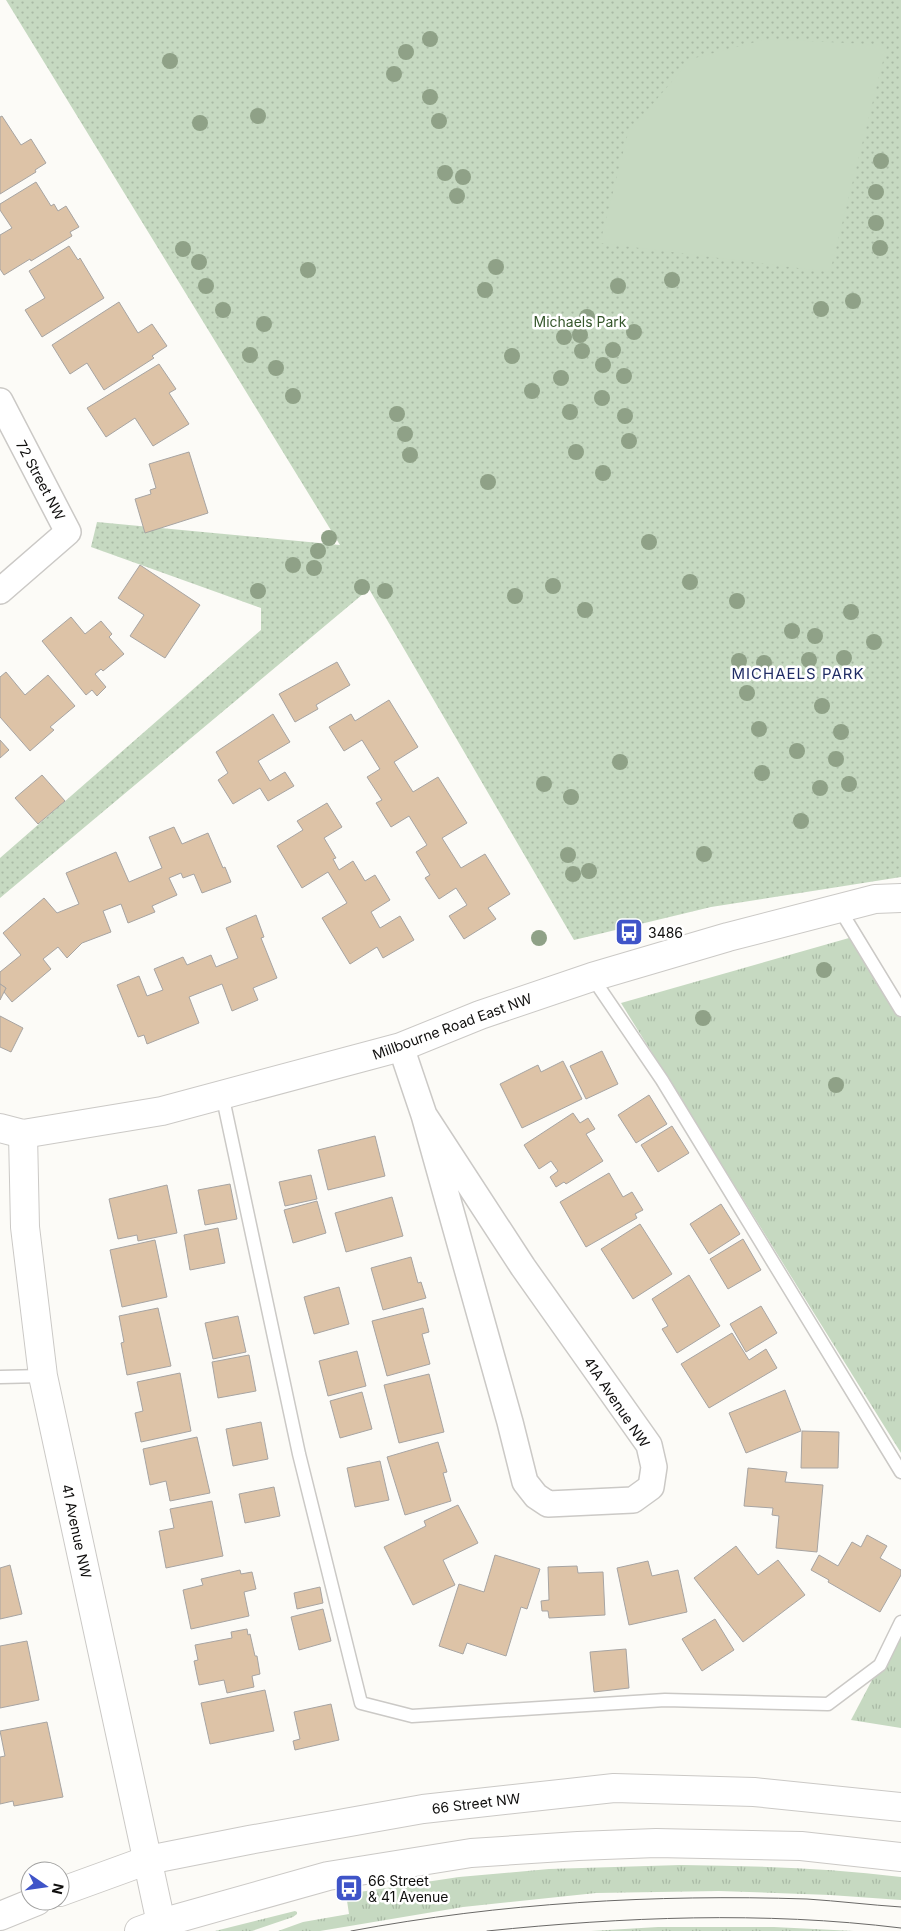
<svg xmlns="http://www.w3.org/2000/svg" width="901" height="1931" viewBox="0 0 901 1931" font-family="Inter,sans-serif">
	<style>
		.grass { fill: url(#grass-tufts) }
		.park { fill: url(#park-dots) }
		.pitch { fill: #c6d9c1 }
		.building { fill: #ddc3a7; stroke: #a7a4a2 }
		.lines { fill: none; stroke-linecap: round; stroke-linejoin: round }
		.service-casing { stroke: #cbc9c6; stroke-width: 15 }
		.minor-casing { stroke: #cbc9c6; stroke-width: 28 }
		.tertiary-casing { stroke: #cbc9c6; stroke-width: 30 }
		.secondary-casing { stroke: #cbc9c6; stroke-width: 30 }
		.service { stroke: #fff; stroke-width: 12 }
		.minor { stroke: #fff; stroke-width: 25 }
		.tertiary { stroke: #fff; stroke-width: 28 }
		.secondary { stroke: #fff; stroke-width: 28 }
		.tram { stroke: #6a6967; stroke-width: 1 }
		.tree { fill: #8fa187 }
		.labels { text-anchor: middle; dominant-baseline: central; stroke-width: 5; stroke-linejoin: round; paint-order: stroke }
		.park-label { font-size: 14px; fill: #36572c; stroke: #fff }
		.street-label { font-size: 14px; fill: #0f0e0d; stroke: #fff }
		.poi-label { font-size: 14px; fill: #0f0e0d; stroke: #fff; text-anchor: start }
		.neighbourhood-label { font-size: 15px; letter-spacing: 1px; fill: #212d65; stroke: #fff }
	</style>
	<defs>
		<pattern id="grass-tufts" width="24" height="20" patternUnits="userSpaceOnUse" patternTransform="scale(1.25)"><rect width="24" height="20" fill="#c6d9c1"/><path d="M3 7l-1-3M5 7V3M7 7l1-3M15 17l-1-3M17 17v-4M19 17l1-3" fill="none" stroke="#a9b9a5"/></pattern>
		<pattern id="park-dots" width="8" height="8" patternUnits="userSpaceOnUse" patternTransform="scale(1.25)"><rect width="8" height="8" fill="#c6d9c1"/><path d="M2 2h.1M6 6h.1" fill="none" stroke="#a9b9a5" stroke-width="1.8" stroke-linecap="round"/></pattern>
	</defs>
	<rect width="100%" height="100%" fill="#fcfbf7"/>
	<g class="grass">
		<polygon points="856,936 901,1010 901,1453 621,1003"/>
		<polygon points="901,1625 901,1728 851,1720"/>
		<path d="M681 1865C755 1866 828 1868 901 1877V1900L830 1895 719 1891 596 1893 463 1907 320 1931H278L303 1922 349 1914 346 1894 459 1877 549 1869Z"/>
		<polygon points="295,1911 297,1912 297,1914 293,1917 252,1931 215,1931"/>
		<polygon points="658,1927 774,1927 854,1931 591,1931"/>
	</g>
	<polygon class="park" points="6,0 901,0 901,877 711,907 574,940 369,589 0,898 0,858 261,630 261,608 91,547 97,522 340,545"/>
	<polygon class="pitch" points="767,39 887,45 830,272 600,243 628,133 691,59"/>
	<g class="building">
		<polygon points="2,116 21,145 31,139 46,163 35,170 36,172 0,194 0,117"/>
		<polygon points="36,182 51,206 54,204 58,211 66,206 79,227 70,232 72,236 31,261 30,259 4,275 0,269 0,235 12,228 0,210 0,204"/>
		<polygon points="69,246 78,260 80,258 104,298 42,337 25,310 45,298 29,271"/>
		<polygon points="119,302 138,333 152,324 167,346 152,356 154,358 104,390 87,363 70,374 52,345"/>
		<polygon points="159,364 176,389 169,393 189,424 153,446 135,418 106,437 87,408"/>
		<polygon points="189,452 208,513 145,533 135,499 151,494 150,490 156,488 149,464"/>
		<polygon points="140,565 200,605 165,658 130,636 144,615 118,598"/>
		<polygon points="71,617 85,634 101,621 112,634 109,637 124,654 103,671 101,669 95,674 106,687 97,696 92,690 86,695 42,641"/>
		<polygon points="337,662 350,685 316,705 318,709 295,722 279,694"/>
		<polygon points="6,672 25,695 48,675 75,706 50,727 54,730 30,751 0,717 0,677"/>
		<polygon points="389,700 418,747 394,762 413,792 438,777 467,823 442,838 461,868 485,854 510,894 488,908 496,919 464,939 449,916 467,905 456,888 439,899 425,878 430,875 416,852 427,845 409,816 391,827 376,803 382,800 367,777 380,769 362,740 344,751 329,727 351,714 355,721"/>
		<polygon points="273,714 290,742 258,761 270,781 285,772 294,786 268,801 260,788 233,804 218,780 228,773 216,752"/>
		<polygon points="0,740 9,750 0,758"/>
		<polygon points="42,775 65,801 38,824 15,798"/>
		<polygon points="327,803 342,827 324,838 336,858 333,859 339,870 353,861 365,881 375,875 390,900 371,912 380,928 400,916 414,940 383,958 377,947 350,964 322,918 347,903 328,872 302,888 277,846 303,830 297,821"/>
		<polygon points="174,827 182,844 208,833 223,868 225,867 231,882 202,893 194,874 183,878 181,873 169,878 177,895 152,906 155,912 128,923 121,904 103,911 111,932 82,943 67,958 58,947 43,959 51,969 12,1002 4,992 6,988 0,984 0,972 21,955 3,933 44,898 57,913 79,904 66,873 116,852 129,882 162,868 149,837"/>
		<polygon points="256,915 264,937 261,938 277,978 253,988 258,1000 232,1011 222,984 189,997 199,1023 147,1044 144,1035 138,1037 117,985 139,976 147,996 163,990 154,969 183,957 187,965 211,955 216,967 238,958 226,928"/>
		<polygon points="0,984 6,988 0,1000"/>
		<polygon points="0,1016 23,1028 11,1052 0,1047"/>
		<polygon points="602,1051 618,1084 586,1099 570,1066"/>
		<polygon points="563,1061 582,1099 522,1128 500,1084 538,1065 541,1072"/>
		<polygon points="649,1095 667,1124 636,1143 618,1115"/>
		<polygon points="573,1113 580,1123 588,1118 595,1129 586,1134 603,1161 566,1184 564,1182 556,1187 550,1177 558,1171 551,1161 539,1169 524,1145"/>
		<polygon points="672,1126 689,1153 658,1172 641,1145"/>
		<polygon points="375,1136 385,1176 328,1190 318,1150"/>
		<polygon points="609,1173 623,1197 632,1192 643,1210 635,1214 637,1218 586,1247 560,1202"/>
		<polygon points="311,1175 317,1199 285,1206 279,1182"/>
		<polygon points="230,1184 237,1219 205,1225 198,1190"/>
		<polygon points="167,1185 177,1233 138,1241 137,1235 118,1239 109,1199"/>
		<polygon points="392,1197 403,1236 346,1252 335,1213"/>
		<polygon points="317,1201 326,1233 293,1243 284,1210"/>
		<polygon points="721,1204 740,1234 709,1254 690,1224"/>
		<polygon points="640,1224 672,1274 633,1299 601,1249"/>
		<polygon points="218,1228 225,1263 190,1270 184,1235"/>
		<polygon points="743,1239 761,1270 728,1289 710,1259"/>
		<polygon points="155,1240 167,1297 122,1307 110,1250"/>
		<polygon points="411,1257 418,1283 421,1282 426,1298 383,1310 371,1268"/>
		<polygon points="689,1275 720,1326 677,1353 662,1329 668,1326 652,1299"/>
		<polygon points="339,1287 349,1324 314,1334 304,1297"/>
		<polygon points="761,1306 777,1333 746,1352 730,1324"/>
		<polygon points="158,1308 171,1366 127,1375 121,1343 124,1342 119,1316"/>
		<polygon points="423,1308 429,1332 422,1334 430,1364 387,1376 372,1321"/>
		<polygon points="238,1316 246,1352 213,1359 205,1323"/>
		<polygon points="732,1333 749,1360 766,1349 777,1368 709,1408 681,1364"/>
		<polygon points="357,1351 366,1386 328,1396 319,1361"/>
		<polygon points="249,1355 256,1391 218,1398 212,1362"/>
		<polygon points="180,1373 191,1431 141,1442 135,1413 143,1411 137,1382"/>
		<polygon points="429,1374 444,1432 399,1443 384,1385"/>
		<polygon points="785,1390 801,1431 746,1453 729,1413"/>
		<polygon points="362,1392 372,1429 340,1438 330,1401"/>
		<polygon points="261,1422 268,1459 233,1466 226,1429"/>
		<polygon points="802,1431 839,1432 838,1468 801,1468"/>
		<polygon points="197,1437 210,1493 170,1501 166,1481 150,1485 143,1449"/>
		<polygon points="438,1442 447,1472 443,1473 451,1501 405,1515 387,1457"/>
		<polygon points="380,1461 389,1500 355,1507 347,1468"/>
		<polygon points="748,1468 787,1472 785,1482 823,1485 817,1552 776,1548 779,1516 772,1515 773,1508 744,1506"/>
		<polygon points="274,1487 280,1516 245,1523 239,1494"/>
		<polygon points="212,1501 223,1556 166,1568 159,1531 174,1528 170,1509"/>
		<polygon points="458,1505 478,1543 443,1560 455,1585 413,1605 384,1547 426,1526 424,1521"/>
		<polygon points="867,1535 887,1546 880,1558 901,1570 901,1575 880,1612 828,1582 829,1580 811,1570 819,1555 838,1566 852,1542 861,1547"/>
		<polygon points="736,1546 758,1575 778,1560 805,1595 743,1642 694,1578"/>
		<polygon points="495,1555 540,1569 527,1609 521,1607 506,1656 467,1643 463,1654 439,1646 459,1584 484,1592"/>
		<polygon points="648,1561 652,1576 678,1570 687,1612 629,1625 617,1568"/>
		<polygon points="10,1565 22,1614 0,1619 0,1568"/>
		<polygon points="577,1566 578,1573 603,1572 605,1615 549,1618 548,1611 542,1611 541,1601 549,1600 548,1567"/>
		<polygon points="240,1570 241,1574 252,1572 256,1589 244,1592 249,1616 191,1629 183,1590 203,1585 201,1579"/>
		<polygon points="320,1587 323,1603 297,1609 294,1593"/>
		<polygon points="323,1609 331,1641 299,1650 291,1617"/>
		<polygon points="715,1619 734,1650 702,1671 682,1639"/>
		<polygon points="247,1629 248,1635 250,1634 255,1656 257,1656 260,1674 252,1676 254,1687 227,1693 224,1680 199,1685 194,1661 198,1660 195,1645 232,1638 231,1632"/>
		<polygon points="27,1641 39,1700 0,1708 0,1646"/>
		<polygon points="626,1649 629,1688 594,1692 590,1652"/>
		<polygon points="265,1690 274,1731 210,1744 201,1703"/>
		<polygon points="331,1704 339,1740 295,1750 293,1741 300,1739 294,1712"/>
		<polygon points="47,1722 63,1797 14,1806 13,1801 0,1804 0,1757 5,1756 0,1731"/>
	</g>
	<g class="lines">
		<g class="service-casing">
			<g id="service">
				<polyline points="839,908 901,1010"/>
				<polyline points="592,977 662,1080 901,1472"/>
				<polyline points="222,1094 299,1454 361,1703 412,1716 665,1700 828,1704 880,1665 901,1622"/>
				<polyline points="0,1377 43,1376"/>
			</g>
		</g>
		<g class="minor-casing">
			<g id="minor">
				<polyline points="0,401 68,532 0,591"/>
				<polyline points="401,1047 424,1115 510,1422 525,1482 536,1496 548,1504 633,1500 651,1487 654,1467 649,1445 523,1267 424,1115"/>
			</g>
		</g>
		<g class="tertiary-casing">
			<g id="tertiary">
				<polyline points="0,1128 23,1134 162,1111 401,1047 480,1015 592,977 728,937 875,899 901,898"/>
				<polyline points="23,1134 25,1227 43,1376 161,1923"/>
			</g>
		</g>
		<g class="secondary-casing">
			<g id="secondary">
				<polyline points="60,1892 148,1860 249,1840 423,1809 614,1788 754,1792 901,1807"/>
				<polyline points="0,1916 37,1901"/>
				<polyline points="139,1931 161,1923 328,1876 471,1853 578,1846 656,1843 801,1846 901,1857"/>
			</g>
		</g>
		<use href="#service" class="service"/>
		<use href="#minor" class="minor"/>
		<use href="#tertiary" class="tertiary"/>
		<use href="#secondary" class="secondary"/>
		<g class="tram">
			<path d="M351 1931C501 1903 654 1894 807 1899 838 1901 870 1905 901 1907"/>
			<path d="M487 1931C624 1917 763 1911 901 1928"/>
		</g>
	</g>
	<g class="tree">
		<circle cx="430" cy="39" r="8"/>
		<circle cx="406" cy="52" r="8"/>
		<circle cx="170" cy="61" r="8"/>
		<circle cx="394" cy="74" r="8"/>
		<circle cx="430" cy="97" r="8"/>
		<circle cx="258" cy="116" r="8"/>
		<circle cx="439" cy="121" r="8"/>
		<circle cx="200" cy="123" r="8"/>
		<circle cx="881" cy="161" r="8"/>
		<circle cx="445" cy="173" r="8"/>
		<circle cx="463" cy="177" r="8"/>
		<circle cx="876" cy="192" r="8"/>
		<circle cx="457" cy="196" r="8"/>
		<circle cx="876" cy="223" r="8"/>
		<circle cx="880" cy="248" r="8"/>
		<circle cx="183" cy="249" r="8"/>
		<circle cx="199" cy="262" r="8"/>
		<circle cx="496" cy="267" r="8"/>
		<circle cx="308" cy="270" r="8"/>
		<circle cx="672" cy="280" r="8"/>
		<circle cx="206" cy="286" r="8"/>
		<circle cx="618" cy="286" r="8"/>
		<circle cx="485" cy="290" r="8"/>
		<circle cx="853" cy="301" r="8"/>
		<circle cx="821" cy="309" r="8"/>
		<circle cx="223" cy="310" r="8"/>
		<circle cx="587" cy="317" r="8"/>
		<circle cx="264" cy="324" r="8"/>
		<circle cx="634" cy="332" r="8"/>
		<circle cx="580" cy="335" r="8"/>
		<circle cx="564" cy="337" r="8"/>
		<circle cx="613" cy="350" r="8"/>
		<circle cx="582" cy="351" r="8"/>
		<circle cx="250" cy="355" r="8"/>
		<circle cx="512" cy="356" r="8"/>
		<circle cx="603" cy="365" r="8"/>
		<circle cx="276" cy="368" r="8"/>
		<circle cx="624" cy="376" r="8"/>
		<circle cx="561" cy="378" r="8"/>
		<circle cx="532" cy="391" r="8"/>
		<circle cx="293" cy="396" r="8"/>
		<circle cx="602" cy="398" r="8"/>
		<circle cx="570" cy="412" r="8"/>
		<circle cx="397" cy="414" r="8"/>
		<circle cx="625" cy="416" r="8"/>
		<circle cx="405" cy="434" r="8"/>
		<circle cx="629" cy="441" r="8"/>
		<circle cx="576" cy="452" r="8"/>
		<circle cx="410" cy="455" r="8"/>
		<circle cx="603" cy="473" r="8"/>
		<circle cx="488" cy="482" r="8"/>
		<circle cx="329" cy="538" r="8"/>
		<circle cx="649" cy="542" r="8"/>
		<circle cx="318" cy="551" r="8"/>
		<circle cx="293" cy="565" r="8"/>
		<circle cx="314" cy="568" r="8"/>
		<circle cx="690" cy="582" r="8"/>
		<circle cx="553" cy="586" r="8"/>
		<circle cx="362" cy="587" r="8"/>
		<circle cx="258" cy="591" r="8"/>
		<circle cx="385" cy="591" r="8"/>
		<circle cx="515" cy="596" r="8"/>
		<circle cx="737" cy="601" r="8"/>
		<circle cx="585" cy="610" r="8"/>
		<circle cx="851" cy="612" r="8"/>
		<circle cx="792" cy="631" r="8"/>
		<circle cx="815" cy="636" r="8"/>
		<circle cx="874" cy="642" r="8"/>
		<circle cx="844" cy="658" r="8"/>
		<circle cx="809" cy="660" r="8"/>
		<circle cx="739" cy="661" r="8"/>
		<circle cx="764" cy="663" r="8"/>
		<circle cx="747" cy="693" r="8"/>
		<circle cx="822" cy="706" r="8"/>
		<circle cx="759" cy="729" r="8"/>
		<circle cx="841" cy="732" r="8"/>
		<circle cx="797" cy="751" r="8"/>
		<circle cx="836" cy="759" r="8"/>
		<circle cx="620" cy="762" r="8"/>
		<circle cx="762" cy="773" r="8"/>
		<circle cx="544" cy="784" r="8"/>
		<circle cx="849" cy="784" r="8"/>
		<circle cx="820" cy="788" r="8"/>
		<circle cx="571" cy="797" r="8"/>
		<circle cx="801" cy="821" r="8"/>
		<circle cx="704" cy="854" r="8"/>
		<circle cx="568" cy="855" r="8"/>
		<circle cx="589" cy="871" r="8"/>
		<circle cx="573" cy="874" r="8"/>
		<circle cx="539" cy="938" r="8"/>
		<circle cx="824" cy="970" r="8"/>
		<circle cx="703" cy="1018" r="8"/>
		<circle cx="836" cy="1085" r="8"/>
	</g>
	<defs>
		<g id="bus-square" transform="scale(1.4375)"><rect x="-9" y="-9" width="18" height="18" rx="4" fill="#3f54c8" stroke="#fff"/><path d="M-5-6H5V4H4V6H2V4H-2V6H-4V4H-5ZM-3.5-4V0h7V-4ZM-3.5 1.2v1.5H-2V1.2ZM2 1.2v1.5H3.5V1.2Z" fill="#fff"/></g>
	</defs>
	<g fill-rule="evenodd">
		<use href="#bus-square" x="629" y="932"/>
		<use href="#bus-square" x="349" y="1888"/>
	</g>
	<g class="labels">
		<g class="park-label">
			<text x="580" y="321">Michaels Park</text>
		</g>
		<g class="street-label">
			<text transform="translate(41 480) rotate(62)">72 Street NW</text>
			<text transform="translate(452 1026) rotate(-20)">Millbourne Road East NW</text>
			<text transform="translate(617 1402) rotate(56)">41A Avenue NW</text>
			<text transform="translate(77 1531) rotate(78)">41 Avenue NW</text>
			<text transform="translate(476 1803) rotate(-7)">66 Street NW</text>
		</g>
		<g class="poi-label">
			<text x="648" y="932">3486</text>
			<text x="368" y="1880">66 Street<tspan x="368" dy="16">&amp; 41 Avenue</tspan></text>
		</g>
		<g class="neighbourhood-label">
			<text x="798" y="673">MICHAELS PARK</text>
		</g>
	</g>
	<g transform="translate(45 1886) rotate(103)"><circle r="24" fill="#ffffff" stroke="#9f9f9e"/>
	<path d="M0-4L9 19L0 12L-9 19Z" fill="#3f54c8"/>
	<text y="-8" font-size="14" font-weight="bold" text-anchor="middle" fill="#0f0e0d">N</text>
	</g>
</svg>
